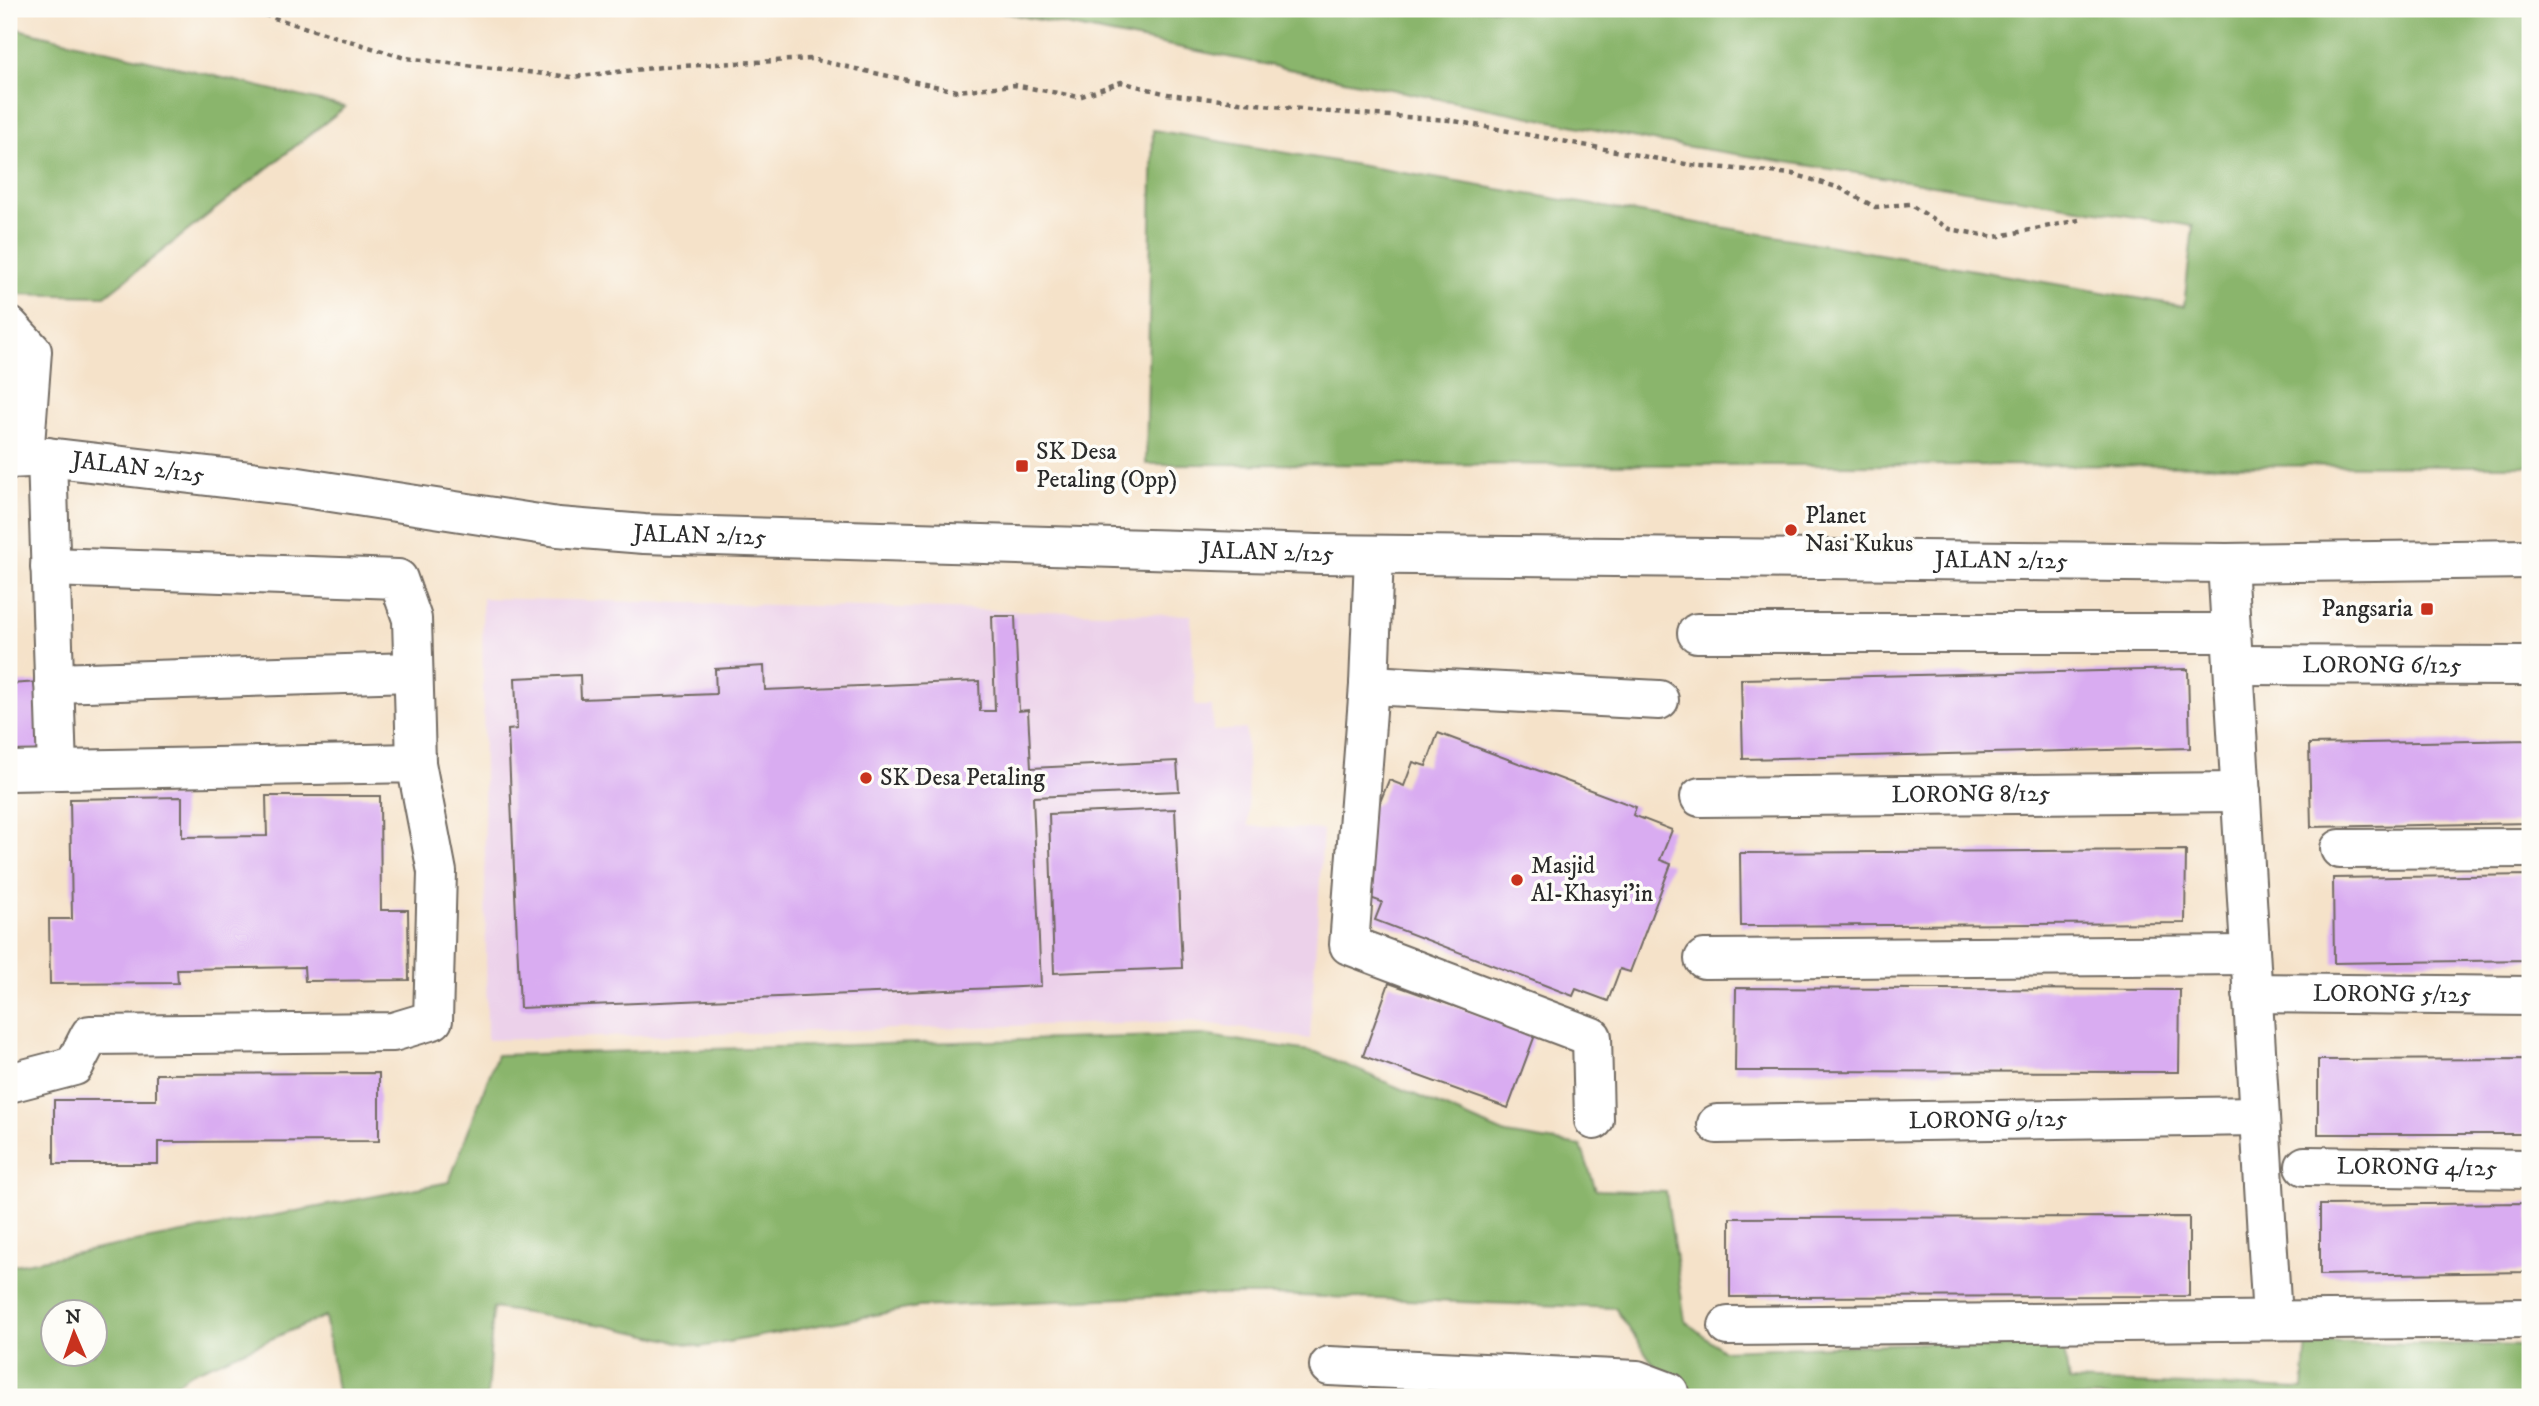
<svg xmlns="http://www.w3.org/2000/svg" width="2539" height="1406" viewBox="0 0 2539 1406" font-family="'IM FELL DW Pica',serif">
	<style>
		.built { fill: #ecd1ea }
		.forest { fill: #8ab56c; stroke: #5a704c; stroke-width: 2; fill-rule: evenodd }
		.building { fill: #d9acf1 }
		.lines { fill: none; stroke-linecap: round; stroke-linejoin: round }
		.minor-casing { stroke: #726b62; stroke-width: 42 }
		.path { stroke: #726b62; stroke-width: 4.5; stroke-dasharray: 5 5; stroke-linecap: butt }
		.minor { stroke: #fff; stroke-width: 38 }
		.poi-dot { fill: #c8321e; stroke: #fdfcf7; stroke-width: 2.5 }
		.labels { text-anchor: middle; dominant-baseline: central; stroke-width: 7; stroke-linejoin: round; paint-order: stroke }
		.poi-label { font-size: 24px; fill: #2b2b2b; stroke: #fdfcf7; text-anchor: start }
		.street-label { font-size: 24px; fill: #2b2b2b; stroke: #fdfcf7 }
	</style>
	<rect width="100%" height="100%" fill="#fdfcf7"/>
	<filter id="ink" filterUnits="userSpaceOnUse"><feTurbulence type="fractalNoise" baseFrequency=".0143" numOctaves="2"/><feDisplacementMap in="SourceGraphic" scale="14" xChannelSelector="R" yChannelSelector="G"/><feConvolveMatrix kernelMatrix="1 2 1 2 8 2 1 2 1" color-interpolation-filters="sRGB"/></filter>
	<filter id="wash" filterUnits="userSpaceOnUse"><feTurbulence type="fractalNoise" baseFrequency=".00686" numOctaves="4" result="noise"/><feDisplacementMap in="SourceGraphic" scale="28" xChannelSelector="R" yChannelSelector="G"/><feGaussianBlur stdDeviation="1.57" result="paint"/><feColorMatrix in="noise" values="0 0 0 0 0 0 0 0 0 0 0 0 0 0 0 0 0 1.4 0 .05"/><feComposite in="paint" operator="in"/></filter>
	<g filter="url(#wash)">
		<rect width="100%" height="100%" fill="#f5e2c9"/>
		<polygon class="built" points="482,598 1191,615 1195,706 1212,706 1213,731 1246,729 1249,826 1323,830 1310,1039 1193,1021 487,1040"/>
		<g class="forest">
			<polygon points="985,9 2530,9 2530,466 1146,464 1153,130 2184,306 2193,226 1652,141"/>
			<polygon points="9,27 345,107 105,296 9,294"/>
			<path d="M1202 1035 1316 1052 1506 1134 1581 1146 1596 1190 1666 1192 1685 1321 1722 1350 2062 1338 2069 1381 2303 1389 2307 1342 2530 1346V1397H1704L1658 1371 1615 1308 1273 1295H1195L918 1307 701 1347 603 1325 493 1308 487 1397H338L325 1316 189 1374 159 1397H9V1266L449 1182 497 1055ZM52 1312H94V1354H52Z"/>
		</g>
		<g id="blocks">
			<g class="building">
				<polygon points="992,616 1015,616 1019,711 1028,710 1031,768 1177,761 1179,791 1033,797 1041,986 520,1008 508,730 517,729 515,678 580,675 581,699 716,694 715,669 764,666 765,690 979,681 980,711 995,711"/>
				<polygon points="2188,669 2190,748 1743,759 1741,679"/>
				<polygon points="40,682 44,757 9,759 9,684"/>
				<polygon points="1438,733 1636,807 1633,815 1672,830 1660,860 1671,864 1630,972 1620,969 1608,1001 1576,989 1573,996 1375,920 1382,902 1362,895 1363,812 1380,802 1389,780 1404,786 1413,762 1426,766"/>
				<polygon points="2530,740 2530,823 2311,827 2309,744"/>
				<polygon points="266,796 380,796 381,910 408,910 409,980 305,981 304,967 177,969 178,983 50,984 49,919 72,919 70,799 182,797 182,837 267,836"/>
				<polygon points="1175,809 1182,968 1054,973 1049,814"/>
				<polygon points="2186,850 2185,923 1741,926 1740,853"/>
				<polygon points="2530,875 2530,960 2334,963 2333,878"/>
				<polygon points="1389,983 1535,1035 1508,1108 1363,1056"/>
				<polygon points="1736,988 2180,990 2179,1072 1735,1071"/>
				<polygon points="2530,1059 2530,1134 2318,1134 2318,1060"/>
				<polygon points="379,1073 379,1141 158,1142 158,1164 54,1164 54,1100 156,1100 156,1074"/>
				<rect x="9" y="1137" width="4" height="67"/>
				<polygon points="2530,1203 2530,1272 2320,1275 2320,1205"/>
				<polygon points="2189,1217 2189,1296 1730,1297 1730,1218"/>
			</g>
		</g>
	</g>
	<g filter="url(#ink)">
		<use href="#blocks" fill-opacity="0" stroke="#726b62" stroke-width="2"/>
		<g class="lines">
			<g class="minor-casing">
				<g id="minor">
					<polyline points="9,326 32,351 24,458"/>
					<polyline points="47,457 57,770"/>
					<path id="s1" d="M9 459 47 457 292 486 558 527 644 534 1317 554 2227 563 2530 559"/>
					<polyline points="1374,555 1369,685 1349,945 1592,1037 1594,1120"/>
					<polyline points="2227,563 2272,1319"/>
					<polyline points="50,567 398,579 412,619 416,763"/>
					<polyline points="1697,633 2231,633"/>
					<path id="s2" d="M2233 665 2530 666"/>
					<polyline points="54,683 412,672"/>
					<polyline points="1369,685 1659,700"/>
					<polyline points="9,771 416,763 437,872 433,1020 393,1032 90,1035 74,1066 9,1083"/>
					<path id="s3" d="M1700 797 2241 792"/>
					<polyline points="2340,849 2530,848"/>
					<polyline points="1704,959 2250,955"/>
					<path id="s4" d="M2252 993 2530 996"/>
					<path id="s5" d="M1717 1124 2259 1116"/>
					<path id="s6" d="M2305 1166 2530 1169"/>
					<polyline points="1728,1326 2530,1318"/>
					<polyline points="1329,1366 1637,1380 1669,1392 1669,1397"/>
				</g>
			</g>
			<polyline class="path" points="245,9 405,58 571,77 662,67 811,59 957,91 1014,85 1079,97 1121,82 1167,94 1318,111 1449,120 1691,165 1793,174 1840,188 1875,207 1909,204 1949,229 1995,237 2079,220"/>
			<use href="#minor" class="minor"/>
		</g>
	</g>
	<g class="poi-dot">
		<rect x="1015" y="459" width="14" height="14" rx="3.5"/>
		<circle cx="1791" cy="530" r="7"/>
		<rect x="2420" y="602" width="14" height="14" rx="3.5"/>
		<circle cx="866" cy="778" r="7"/>
		<circle cx="1517" cy="880" r="7"/>
	</g>
	<g class="labels">
		<g class="poi-label">
			<text x="1036" y="452">SK Desa<tspan x="1036" dy="28">Petaling (Opp)</tspan></text>
			<text x="1805" y="516">Planet<tspan x="1805" dy="28">Nasi Kukus</tspan></text>
			<text x="2413" y="609" text-anchor="end">Pangsaria</text>
			<text x="880" y="778">SK Desa Petaling</text>
			<text x="1531" y="866">Masjid<tspan x="1531" dy="28">Al-Khasyi'in</tspan></text>
		</g>
		<g class="street-label">
			<text stroke="none"><textPath href="#s1" startOffset="130">JALAN 2/125</textPath></text>
			<text stroke="none"><textPath href="#s1" startOffset="696">JALAN 2/125</textPath></text>
			<text stroke="none"><textPath href="#s1" startOffset="1264">JALAN 2/125</textPath></text>
			<text stroke="none"><textPath href="#s1" startOffset="1998">JALAN 2/125</textPath></text>
			<text stroke="none"><textPath href="#s2" startOffset="149">LORONG 6/125</textPath></text>
			<text stroke="none"><textPath href="#s3" startOffset="271">LORONG 8/125</textPath></text>
			<text stroke="none"><textPath href="#s4" startOffset="140">LORONG 5/125</textPath></text>
			<text stroke="none"><textPath href="#s5" startOffset="271">LORONG 9/125</textPath></text>
			<text stroke="none"><textPath href="#s6" startOffset="112">LORONG 4/125</textPath></text>
		</g>
	</g>
	<rect width="2539" height="1406" fill="none" stroke="#fdfcf7" stroke-width="35"/>
	<g transform="translate(74 1333) rotate(358)"><circle r="33" fill="#fdfcf7" stroke="#a9a8a5" stroke-width="2"/>
	<path d="M0-5L12 26L0 18L-12 26Z" fill="#c8321e"/>
	<text y="-10" font-size="19" font-weight="bold" text-anchor="middle" fill="#2b2b2b">N</text>
	</g>
</svg>
